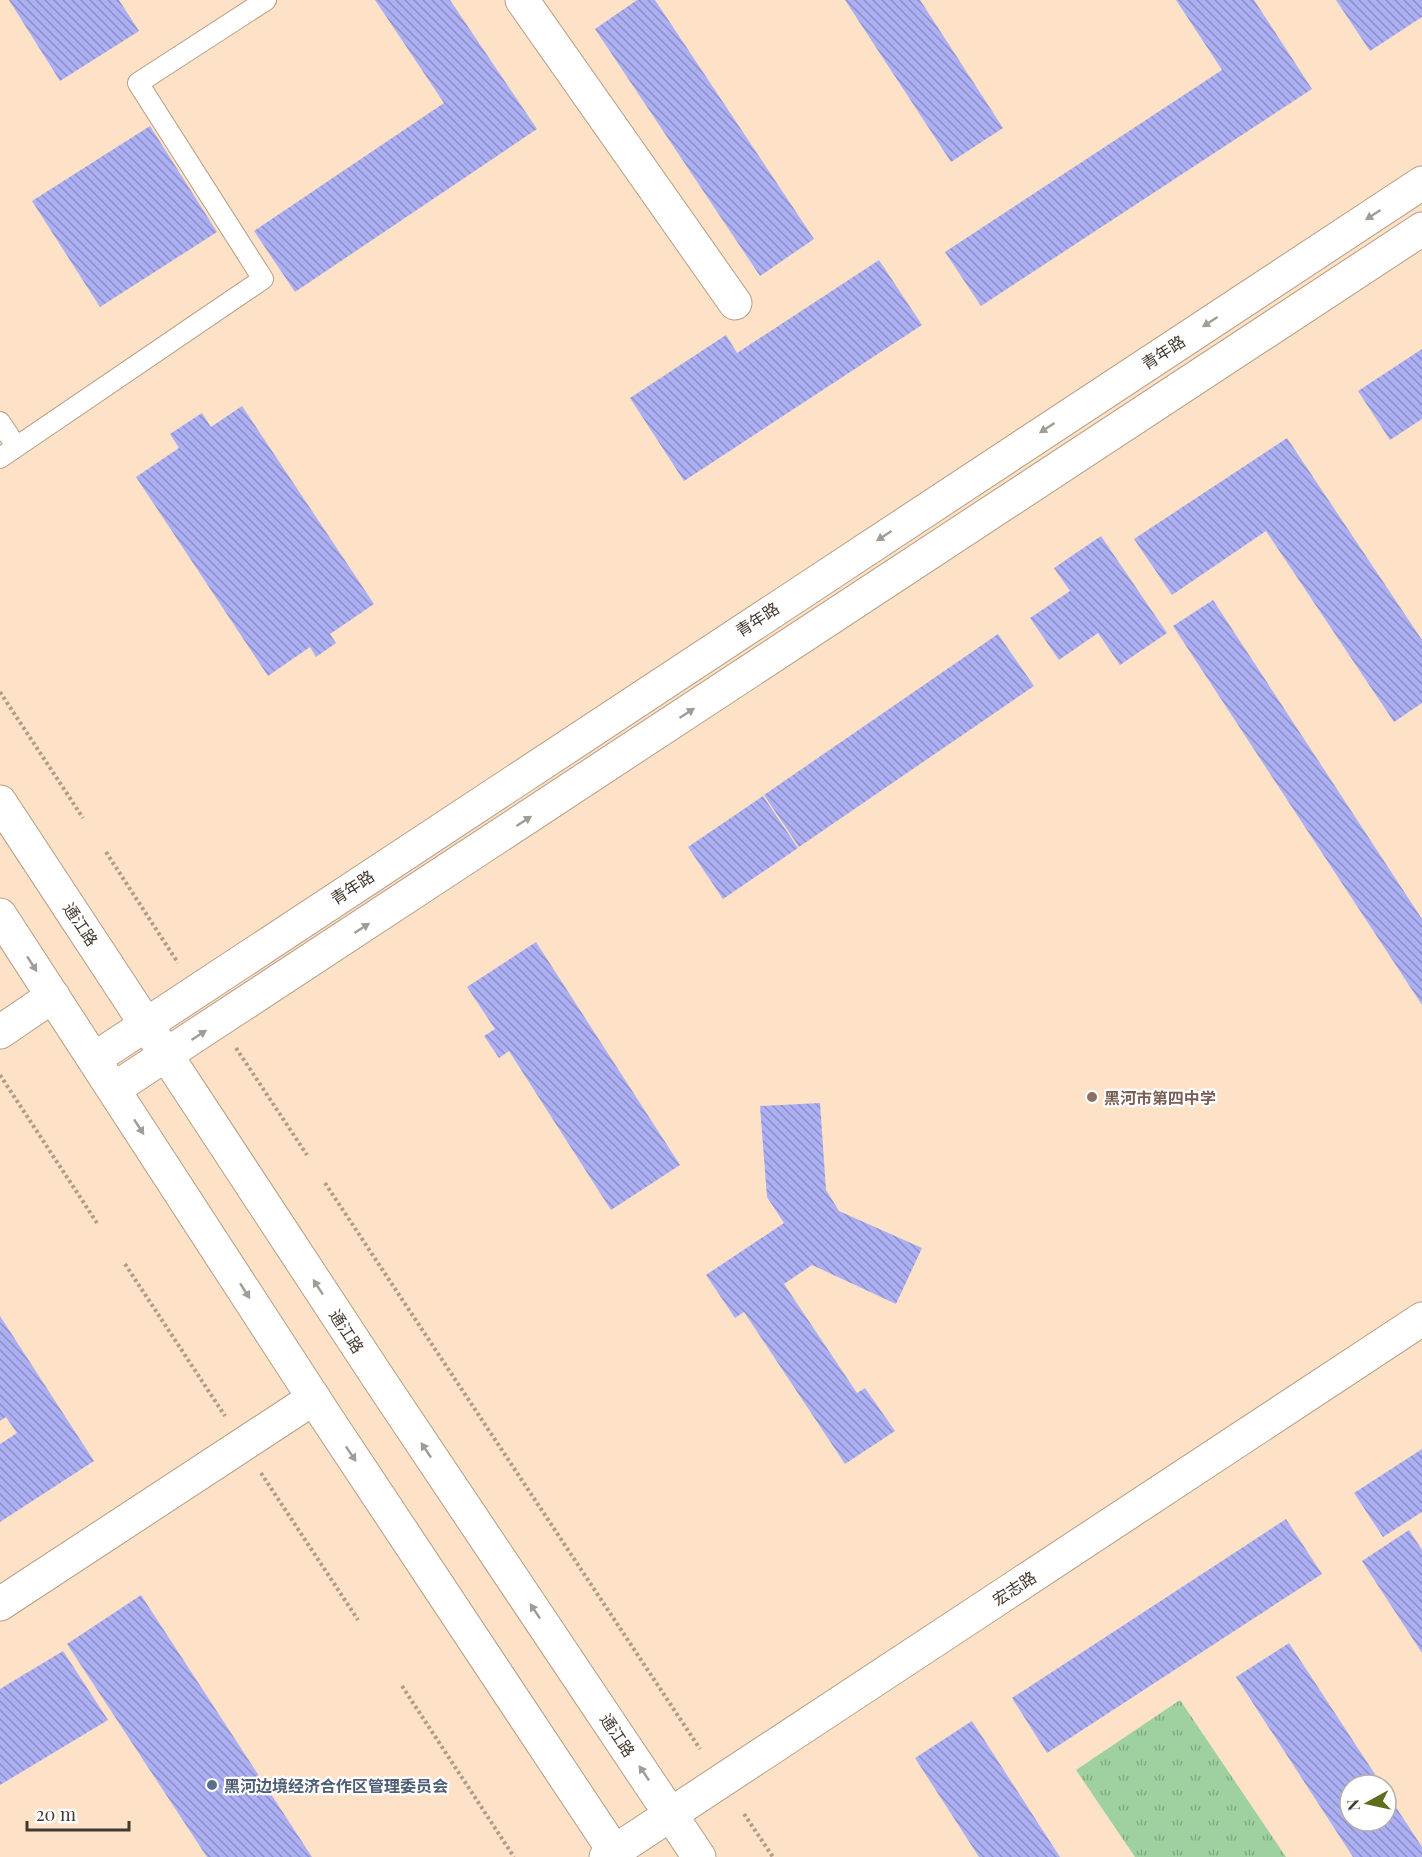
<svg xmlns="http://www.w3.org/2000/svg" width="1422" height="1857" viewBox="0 0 1422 1857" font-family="'Playfair Display','Noto Sans SC',serif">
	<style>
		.park { fill: url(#park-tufts) }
		.building { fill: url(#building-back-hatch) }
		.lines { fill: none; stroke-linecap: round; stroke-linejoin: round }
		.service-casing { stroke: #b69d84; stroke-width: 22 }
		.minor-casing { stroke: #b69d84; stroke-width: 35 }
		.tertiary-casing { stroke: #b69d84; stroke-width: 35 }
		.primary-casing { stroke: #b69d84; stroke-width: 35 }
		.path { stroke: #b09c89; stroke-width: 4; stroke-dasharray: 3 3; stroke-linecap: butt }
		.service { stroke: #fff; stroke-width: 20 }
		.minor { stroke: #fff; stroke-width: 33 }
		.tertiary { stroke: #fff; stroke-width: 33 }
		.primary { stroke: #fff; stroke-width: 33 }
		.oneway { fill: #a19c96 }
		.education-dot { fill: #8d6e63; stroke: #fff; stroke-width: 2 }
		.service-dot { fill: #5c6f8a; stroke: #fff; stroke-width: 2 }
		.labels { text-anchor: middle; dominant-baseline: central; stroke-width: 4.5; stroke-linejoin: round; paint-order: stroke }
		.street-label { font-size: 16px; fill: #43382e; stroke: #fff }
		.education-label { font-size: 16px; font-weight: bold; fill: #785e54; stroke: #fff; text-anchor: start }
		.service-label { font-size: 16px; font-weight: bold; fill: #4e5e75; stroke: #fff; text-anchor: start }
	</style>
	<defs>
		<pattern id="park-tufts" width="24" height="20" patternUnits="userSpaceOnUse" patternTransform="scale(1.5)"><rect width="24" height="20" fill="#9ed0a0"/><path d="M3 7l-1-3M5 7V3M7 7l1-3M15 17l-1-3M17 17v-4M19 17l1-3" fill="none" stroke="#82aa83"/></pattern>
		<pattern id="building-back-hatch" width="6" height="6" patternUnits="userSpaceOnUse" patternTransform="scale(1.5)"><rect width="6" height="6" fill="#acaff3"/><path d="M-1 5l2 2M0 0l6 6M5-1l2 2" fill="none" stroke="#8e8fc5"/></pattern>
	</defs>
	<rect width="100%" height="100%" fill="#fde2c8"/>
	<polygon class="park" points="1180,1700 1286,1857 1135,1857 1076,1770"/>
	<g class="building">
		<polygon points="9,0 119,0 139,31 60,81"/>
		<polygon points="375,0 450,0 537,129 295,292 254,231 444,103"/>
		<polygon points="637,0 655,0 814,239 760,276 595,29"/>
		<polygon points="845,0 920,0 1003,128 951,162"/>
		<polygon points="1176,0 1254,0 1312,89 981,306 945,252 1222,70"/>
		<polygon points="1336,0 1422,0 1422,17 1370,51"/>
		<polygon points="150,126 217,232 100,307 32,201"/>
		<polygon points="879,260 922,325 684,481 630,398 726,335 737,353"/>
		<polygon points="1422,349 1422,419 1390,440 1358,391"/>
		<polygon points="242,406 374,604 330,634 336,643 316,657 310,647 268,676 136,477 179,448 170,434 202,413 211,427"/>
		<polygon points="1287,438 1422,640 1422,703 1394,722 1266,531 1172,595 1134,539"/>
		<polygon points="1101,536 1167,633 1120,665 1098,633 1059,660 1030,618 1070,591 1054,568"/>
		<polygon points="1213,600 1422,919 1422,1005 1173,626"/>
		<polygon points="998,634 1034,686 799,847 764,795"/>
		<polygon points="763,796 798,848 723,899 688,847"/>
		<polygon points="536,942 680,1165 611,1210 509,1051 499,1058 484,1036 495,1029 467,987"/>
		<polygon points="820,1103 826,1190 839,1211 922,1248 896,1304 812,1265 784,1284 857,1393 865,1388 895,1431 845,1464 744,1312 735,1318 706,1275 784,1223 767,1197 760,1106"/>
		<polygon points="0,1316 94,1461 0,1522 0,1444 17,1433 6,1417 0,1421"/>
		<polygon points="1422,1449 1422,1512 1383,1537 1354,1493"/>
		<polygon points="1286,1519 1322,1574 1047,1753 1012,1698"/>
		<polygon points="1409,1530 1422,1550 1422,1653 1362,1561"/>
		<polygon points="141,1595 312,1857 207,1857 67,1644"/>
		<polygon points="1289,1643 1382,1785 1350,1785 1350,1821 1386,1821 1386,1792 1422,1847 1422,1857 1353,1857 1236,1677"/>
		<polygon points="63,1651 108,1720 0,1785 0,1689"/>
		<polygon points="972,1721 1060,1857 979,1857 915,1758"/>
	</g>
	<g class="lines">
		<g class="service-casing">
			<g id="service">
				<polyline points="0,422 16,446"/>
				<polyline points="0,458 263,279 138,83 266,0"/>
			</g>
		</g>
		<g class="minor-casing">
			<g id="minor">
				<polyline points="522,0 735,303"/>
				<polyline points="0,1032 53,996"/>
				<polyline points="0,1604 314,1398"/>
				<polyline points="606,1857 1422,1319"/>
			</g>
		</g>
		<g class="tertiary-casing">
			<g id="tertiary">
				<polyline points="94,1059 1422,183"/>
				<polyline points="114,1089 1422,229"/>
			</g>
		</g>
		<g class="primary-casing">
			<g id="primary">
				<polyline points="0,802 379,1379 699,1857"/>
				<polyline points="0,915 326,1417 618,1857"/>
			</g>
		</g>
		<g class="path">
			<polyline points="0,692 83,818"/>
			<polyline points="106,852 178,963"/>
			<polyline points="236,1048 307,1155"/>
			<polyline points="0,1075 97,1223"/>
			<polyline points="325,1183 700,1749"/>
			<polyline points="125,1264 225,1416"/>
			<polyline points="261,1473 358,1620"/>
			<polyline points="402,1686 514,1857"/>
			<polyline points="744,1814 773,1857"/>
		</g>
		<use href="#service" class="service"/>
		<use href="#minor" class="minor"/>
		<use href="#tertiary" class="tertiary"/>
		<use href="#primary" class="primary"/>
	</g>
	<defs><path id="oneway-solid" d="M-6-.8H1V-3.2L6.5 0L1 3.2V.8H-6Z" transform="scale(1.5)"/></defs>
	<g class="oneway">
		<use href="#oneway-solid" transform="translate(1373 215) rotate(147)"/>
		<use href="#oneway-solid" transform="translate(1210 322) rotate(147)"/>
		<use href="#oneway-solid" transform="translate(1047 428) rotate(147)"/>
		<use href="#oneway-solid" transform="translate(884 536) rotate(147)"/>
		<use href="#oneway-solid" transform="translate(687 713) rotate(-33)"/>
		<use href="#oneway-solid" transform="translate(524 821) rotate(-33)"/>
		<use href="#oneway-solid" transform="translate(362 928) rotate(-33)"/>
		<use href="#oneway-solid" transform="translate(32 964) rotate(57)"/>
		<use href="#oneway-solid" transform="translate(199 1035) rotate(-33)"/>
		<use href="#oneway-solid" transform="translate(139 1127) rotate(57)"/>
		<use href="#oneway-solid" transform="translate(318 1287) rotate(-123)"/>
		<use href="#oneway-solid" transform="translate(245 1291) rotate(57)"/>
		<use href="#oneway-solid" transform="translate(426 1450) rotate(-124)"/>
		<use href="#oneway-solid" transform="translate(351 1454) rotate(56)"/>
		<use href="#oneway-solid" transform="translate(535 1611) rotate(-124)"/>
		<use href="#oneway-solid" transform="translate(644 1773) rotate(-124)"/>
	</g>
	<circle class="education-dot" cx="1092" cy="1097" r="6"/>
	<circle class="service-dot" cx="212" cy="1785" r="6"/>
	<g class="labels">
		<g class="street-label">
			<text transform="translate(1163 352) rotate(-33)">青年路</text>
			<text transform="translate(757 619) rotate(-33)">青年路</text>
			<text transform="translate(352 887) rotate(-33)">青年路</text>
			<text transform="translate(81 924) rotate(56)">通江路</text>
			<text transform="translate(347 1331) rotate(57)">通江路</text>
			<text transform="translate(1014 1588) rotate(-33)">宏志路</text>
			<text transform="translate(618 1735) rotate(56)">通江路</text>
		</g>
		<g class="education-label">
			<text x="1104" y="1097">黑河市第四中学</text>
		</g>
		<g class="service-label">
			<text x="224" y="1785">黑河边境经济合作区管理委员会</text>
		</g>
	</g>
	<g transform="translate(1368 1803) rotate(262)"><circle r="28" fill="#ffffff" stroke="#b4afab" stroke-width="1.5"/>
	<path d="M0-4.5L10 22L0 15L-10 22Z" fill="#5d6f1d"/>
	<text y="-9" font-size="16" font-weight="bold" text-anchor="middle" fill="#43382e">N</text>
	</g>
	<path d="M27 1821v9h102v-9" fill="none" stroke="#43382e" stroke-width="3"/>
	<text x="36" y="1821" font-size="18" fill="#43382e" stroke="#ffffff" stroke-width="4.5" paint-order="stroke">20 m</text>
</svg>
